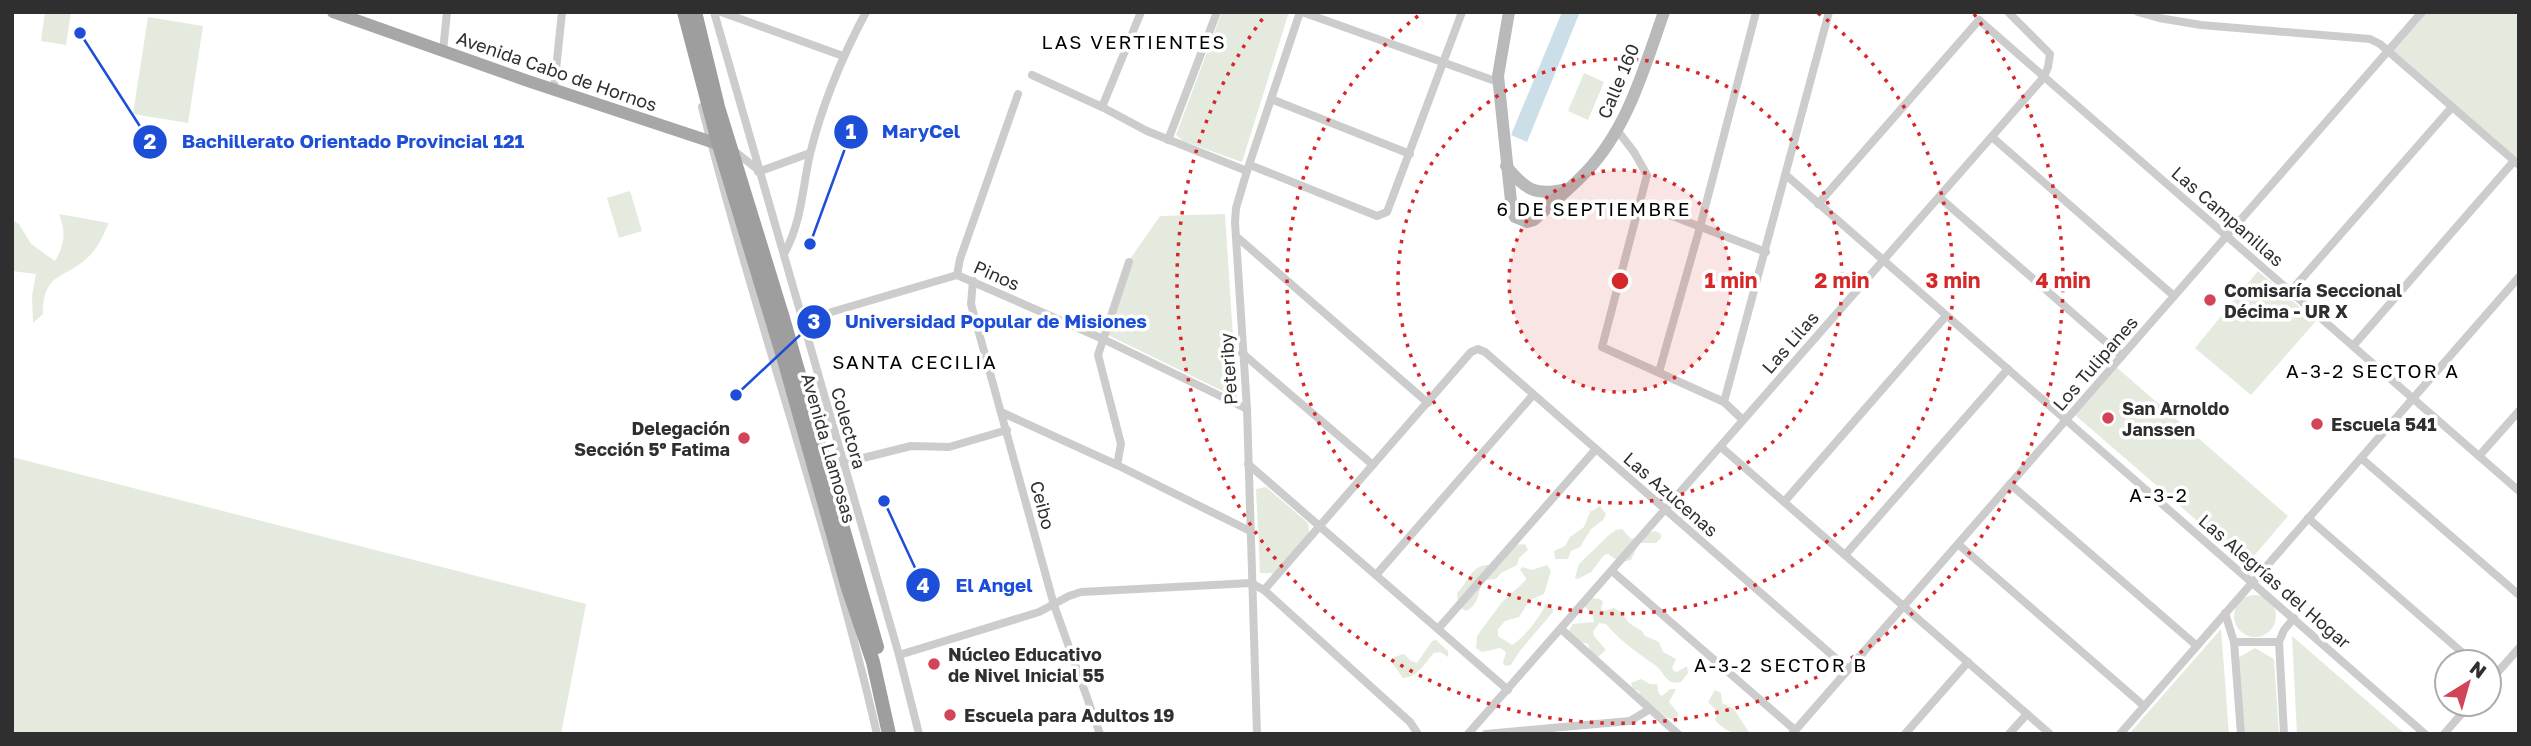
<svg xmlns="http://www.w3.org/2000/svg" width="2531" height="746" viewBox="0 0 2531 746" font-family="'Golos Text',sans-serif">
	<style>
		.green { fill: #e5eade }
		.water { fill: #ccdfe8 }
		.lines { fill: none; stroke-linecap: round; stroke-linejoin: round }
		.minor { stroke: #ccc; stroke-width: 8 }
		.secondary { stroke: #b9b9b9; stroke-width: 12 }
		.primary { stroke: #a7a7a7; stroke-width: 12 }
		.trunk { stroke: #9e9e9e; stroke-width: 14 }
		.ring { fill: none; stroke: #d62828; stroke-width: 3.5; stroke-dasharray: 3.5 7 }
		.poi-dot { fill: #d24457; stroke: #fff; stroke-width: 2.5 }
		.labels { text-anchor: middle; dominant-baseline: central; stroke-width: 7; stroke-linejoin: round; paint-order: stroke }
		.street-label { font-size: 18px; fill: #2f2f2f; stroke: #fff }
		.poi-label { font-size: 18px; font-weight: bold; fill: #2f2f2f; stroke: #fff; text-anchor: start }
		.neighbourhood-label { font-size: 19px; letter-spacing: 2px; fill: #000; stroke: #fff }
		.centre { fill: #d62828; stroke: #fff; stroke-width: 3.5 }
		.ring-label { font-size: 21px; text-anchor: middle; font-weight: bold; fill: #d62828; stroke: #fff; stroke-width: 7; stroke-linejoin: round; paint-order: stroke }
		.leader { fill: none; stroke: #1d4ed8; stroke-width: 2.5 }
		.callout-dot { fill: #1d4ed8; stroke: #fff; stroke-width: 2.5 }
		.mark-label { font-size: 21px; text-anchor: middle; font-weight: bold; fill: #fff }
		.callout-label { font-size: 19px; text-anchor: middle; font-weight: bold; fill: #1d4ed8; stroke: #fff; stroke-width: 7; stroke-linejoin: round; paint-order: stroke }
	</style>
	<rect width="100%" height="100%" fill="#fff"/>
	<g class="green">
		<polygon points="45,12 71,12 66,45 41,41"/>
		<polygon points="1222,12 1289,12 1242,162 1183,141 1176,135"/>
		<polygon points="2422,12 2519,12 2519,155 2514,161 2388,51"/>
		<polygon points="148,17 203,26 188,123 133,114"/>
		<polygon points="1584,73 1604,82 1588,120 1568,111"/>
		<polygon points="630,191 642,231 619,238 607,198"/>
		<path d="M59 214 109 223C104 233 99 246 92 253 67 281 43 269 43 314L33 323 32 296 36 274 12 271V220L19 224 31 244 55 261C65 244 66 232 59 214Z"/>
		<polygon points="1225,214 1237,398 1104,333 1126,265 1160,216"/>
		<polygon points="2258,271 2316,321 2251,395 2195,348"/>
		<polygon points="2115,366 2288,516 2247,564 2074,414"/>
		<polygon points="12,457 586,604 561,734 12,734"/>
		<polygon points="1266,487 1308,523 1309,533 1275,573 1260,573 1256,489"/>
		<polygon points="1600,506 1606,514 1603,520 1591,529 1580,547 1571,551 1568,559 1555,559 1554,551 1565,546 1570,537 1584,527 1590,512"/>
		<polygon points="1622,529 1631,539 1655,531 1661,534 1661,538 1656,543 1639,543 1631,560 1620,562 1608,554 1604,555 1591,572 1578,579 1575,578 1579,564 1610,534 1616,530"/>
		<path d="M1525 544 1528 550 1519 558 1517 565 1501 573 1496 579 1485 580C1476 591 1481 604 1466 611L1459 607 1457 593C1471 579 1471 562 1495 565L1516 545Z"/>
		<path d="M1547 565 1551 571 1544 594 1530 600 1519 617 1505 621 1498 629V636L1512 645C1525 637 1540 617 1546 604H1552L1553 612 1519 652 1511 665 1505 666 1503 663 1506 652 1500 648 1482 652 1476 648 1477 636 1502 602 1525 581 1526 578 1520 570 1522 567 1532 570Z"/>
		<circle cx="2255" cy="616" r="21"/>
		<path d="M1590 598 1600 599 1603 602 1601 609 1604 611 1614 608C1624 613 1625 620 1632 625 1639 630 1641 628 1645 636L1659 642 1663 652 1676 659 1672 668 1674 671 1677 672 1687 666 1688 673 1681 682C1666 686 1665 673 1656 666 1635 650 1623 644 1606 624L1599 623 1593 632 1594 636 1606 650 1598 657 1590 651 1588 644 1574 640 1567 633 1573 624 1594 622 1593 615 1585 607V604Z"/>
		<polygon points="2221,629 2229,734 2129,734"/>
		<polygon points="2292,636 2405,734 2297,734"/>
		<path d="M1436 640 1448 651V657L1440 652 1434 653C1424 664 1418 677 1403 678L1393 664 1394 657 1404 654 1411 661 1417 663 1432 641Z"/>
		<polygon points="2255,648 2274,659 2279,734 2244,734 2238,658"/>
		<path d="M1641 679 1650 684H1657L1659 694 1662 696 1670 689H1676L1669 702 1678 713 1676 721C1660 717 1654 704 1641 698L1639 691 1633 689 1631 683Z"/>
		<path d="M1715 690 1721 693 1722 703 1734 709 1750 734C1733 734 1726 732 1715 720L1718 712 1708 702Z"/>
	</g>
	<polygon class="water" points="1562,12 1580,12 1527,142 1511,135"/>
	<g class="lines">
		<g class="minor">
			<polyline points="714,12 899,655 919,734"/>
			<polyline points="721,12 843,56"/>
			<polyline points="1302,12 1498,82"/>
			<polyline points="2138,12 2159,18 2201,25 2370,39 2380,44 2519,165"/>
			<polyline points="443,51 447,12"/>
			<polyline points="1032,75 1102,107 1147,131 1247,171"/>
			<polyline points="554,89 562,12"/>
			<polyline points="1271,99 1410,154"/>
			<path d="M702 107C755 317 828 522 877 734"/>
			<polyline points="1102,107 1141,12"/>
			<polyline points="1617,130 1634,152 1647,175 1602,347 1724,402"/>
			<polyline points="1992,137 2174,296"/>
			<polyline points="1168,140 1217,12"/>
			<polyline points="732,149 757,169"/>
			<polyline points="1250,165 1377,216 1387,212 1462,12"/>
			<polyline points="758,172 810,153"/>
			<polyline points="1786,175 2425,734"/>
			<polyline points="1939,197 2122,356"/>
			<polyline points="1641,204 1766,252"/>
			<polyline points="1818,204 1979,20 2519,491"/>
			<polyline points="1237,237 1428,403"/>
			<path d="M784 254C802 221 802 190 810 154 822 105 842 57 866 12"/>
			<polyline points="957,275 960,259 1018,94"/>
			<polyline points="973,281 971,304 1054,605 1100,734"/>
			<polyline points="2290,292 2452,107"/>
			<polyline points="801,321 957,275 1103,339 1247,409"/>
			<polyline points="2353,346 2514,161"/>
			<polyline points="1242,353 1373,465"/>
			<polyline points="1659,372 1700,227 1756,12"/>
			<polyline points="1001,412 1117,465 1250,531"/>
			<polyline points="1743,420 1724,402 1829,12"/>
			<polyline points="1721,447 2050,734"/>
			<polyline points="2479,456 2519,411"/>
			<polyline points="2361,458 2519,595"/>
			<polyline points="843,463 911,446 949,447 1007,430"/>
			<polyline points="1248,464 1508,690"/>
			<polyline points="1117,465 1121,444 1098,355 1129,262"/>
			<polyline points="2010,484 2197,646"/>
			<polyline points="1784,502 1946,316"/>
			<polyline points="2308,518 2473,662"/>
			<polyline points="1958,544 2144,706"/>
			<polyline points="1845,555 2008,369"/>
			<polyline points="1612,571 1795,730"/>
			<polyline points="1376,575 1533,395"/>
			<polyline points="1264,590 1471,352 1478,349 1485,352 1848,669"/>
			<polyline points="2225,613 2234,642 2241,734"/>
			<polyline points="1438,629 1596,449"/>
			<polyline points="1561,629 1678,734"/>
			<polyline points="2234,642 2279,642"/>
			<polyline points="899,655 1039,612 1069,596 1081,592 1251,583 1264,590 1410,722 1418,734"/>
			<polyline points="2489,682 2519,648"/>
			<polyline points="1257,734 1247,409 1235,222 1236,208 1247,171 1300,12"/>
			<polyline points="1468,734 2044,77 2048,67 2050,54 2008,12"/>
			<polyline points="1486,734 1630,721 1650,709"/>
			<polyline points="1792,734 2422,12"/>
			<polyline points="1905,734 1968,662"/>
			<polyline points="2009,734 2027,714"/>
			<polyline points="2120,734 2519,277"/>
			<polyline points="2284,734 2279,642 2284,630 2294,618"/>
			<polyline points="2444,734 2470,704"/>
		</g>
		<g class="secondary">
			<path d="M1509 12 1498 76 1512 211 1515 217 1527 222 1534 220C1551 204 1570 189 1586 172 1628 128 1644 68 1664 12"/>
			<path d="M1506 166C1527 191 1535 196 1567 189"/>
		</g>
		<polyline class="primary" points="333,12 525,80 727,147"/>
		<g class="trunk">
			<polyline points="684,12 719,145 785,363 848,588 873,662 889,734"/>
			<polyline points="695,12 718,107 783,318 877,647"/>
		</g>
	</g>
	<circle cx="1620" cy="281" r="111" fill="#d62828" fill-opacity=".12"/>
	<g class="ring">
		<circle cx="1620" cy="281" r="111"/>
		<circle cx="1620" cy="281" r="222"/>
		<path d="M1818 13A333 333 0 1 1 1422 13"/>
		<path d="M1974 14A443 443 0 1 1 1266 14"/>
	</g>
	<g class="poi-dot">
		<circle cx="2210" cy="300" r="7"/>
		<circle cx="2108" cy="418" r="7"/>
		<circle cx="2317" cy="424" r="7"/>
		<circle cx="744" cy="438" r="7"/>
		<circle cx="934" cy="664" r="7"/>
		<circle cx="950" cy="715" r="7"/>
	</g>
	<g class="labels">
		<g class="street-label">
			<text transform="translate(557 71) rotate(19)">Avenida Cabo de Hornos</text>
			<text transform="translate(1618 81) rotate(-67)">Calle 160</text>
			<text transform="translate(2228 216) rotate(41)">Las Campanillas</text>
			<text transform="translate(997 275) rotate(24)">Pinos</text>
			<text transform="translate(1790 342) rotate(-49)">Las Lilas</text>
			<text transform="translate(2095 363) rotate(-49)">Los Tulipanes</text>
			<text transform="translate(1228 369) rotate(-94)">Peteriby</text>
			<text transform="translate(849 428) rotate(74)">Colectora</text>
			<text transform="translate(829 448) rotate(74)">Avenida Llamosas</text>
			<text transform="translate(1671 494) rotate(41)">Las Azucenas</text>
			<text transform="translate(1043 505) rotate(75)">Ceibo</text>
			<text transform="translate(2275 581) rotate(41)">Las Alegrías del Hogar</text>
		</g>
		<g class="poi-label">
			<text x="2224" y="290">Comisaría Seccional<tspan x="2224" dy="21">Décima - UR X</tspan></text>
			<text x="2122" y="408">San Arnoldo<tspan x="2122" dy="21">Janssen</tspan></text>
			<text x="2331" y="424">Escuela 541</text>
			<text x="730" y="428" text-anchor="end">Delegación<tspan x="730" dy="21">Sección 5º Fatima</tspan></text>
			<text x="948" y="654">Núcleo Educativo<tspan x="948" dy="21">de Nivel Inicial 55</tspan></text>
			<text x="964" y="715">Escuela para Adultos 19</text>
		</g>
		<g class="neighbourhood-label">
			<text x="1134" y="41">LAS VERTIENTES</text>
			<text x="1594" y="208">6 DE SEPTIEMBRE</text>
			<text x="915" y="361">SANTA CECILIA</text>
			<text x="2373" y="370">A-3-2 SECTOR A</text>
			<text x="2159" y="494">A-3-2</text>
			<text x="1781" y="664">A-3-2 SECTOR B</text>
		</g>
	</g>
	<circle cx="1620" cy="281" r="10" class="centre"/>
	<g class="ring-label">
		<text x="1731" y="288">1 min</text>
		<text x="1842" y="288">2 min</text>
		<text x="1953" y="288">3 min</text>
		<text x="2063" y="288">4 min</text>
	</g>
	<path class="leader" d="M810 244L851 132M80 33L150 142M736 395L814 322M884 501L923 585"/>
	<g class="callout-dot">
		<circle cx="810" cy="244" r="7"/>
		<circle cx="80" cy="33" r="7"/>
		<circle cx="736" cy="395" r="7"/>
		<circle cx="884" cy="501" r="7"/>
		<circle cx="851" cy="132" r="18"/>
		<circle cx="150" cy="142" r="18"/>
		<circle cx="814" cy="322" r="18"/>
		<circle cx="923" cy="585" r="18"/>
	</g>
	<g class="mark-label">
		<text x="851" y="139">1</text>
		<text x="150" y="149">2</text>
		<text x="814" y="329">3</text>
		<text x="923" y="593">4</text>
	</g>
	<g class="callout-label">
		<text x="921" y="138">MaryCel</text>
		<text x="353" y="148">Bachillerato Orientado Provincial 121</text>
		<text x="996" y="328">Universidad Popular de Misiones</text>
		<text x="994" y="592">El Angel</text>
	</g>
	<rect width="2531" height="746" fill="none" stroke="#2f2f2f" stroke-width="28"/>
	<g transform="translate(2468 683) rotate(37)"><circle r="33" fill="#ffffff" stroke="#acacac" stroke-width="2"/>
	<path d="M0-5L12 26L0 18L-12 26Z" fill="#d24457"/>
	<text y="-10" font-size="19" font-weight="bold" text-anchor="middle" fill="#2f2f2f">N</text>
	</g>
</svg>
